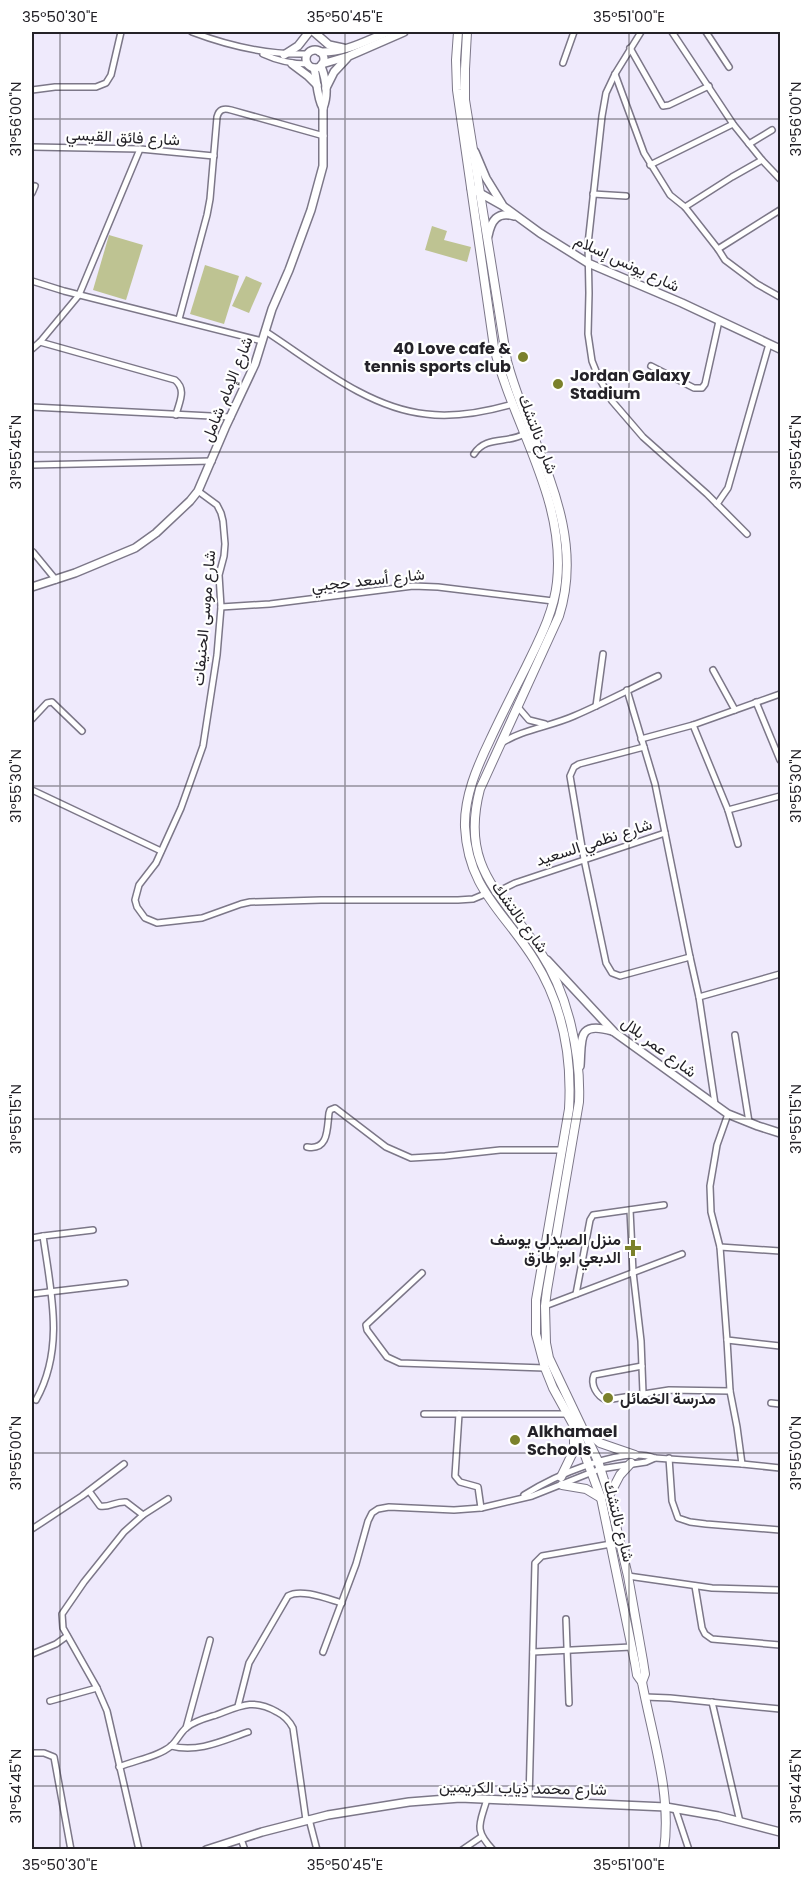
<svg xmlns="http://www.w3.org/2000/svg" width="812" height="1881" viewBox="0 0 812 1881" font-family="Poppins,Vazirmatn,sans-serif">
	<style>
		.green { fill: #bec392 }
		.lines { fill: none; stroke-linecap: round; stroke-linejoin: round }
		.minor-casing { stroke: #7c7788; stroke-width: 8 }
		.tertiary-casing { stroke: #7c7788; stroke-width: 10 }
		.secondary-casing { stroke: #7c7788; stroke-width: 10 }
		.minor { stroke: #fff; stroke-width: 5 }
		.tertiary { stroke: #fff; stroke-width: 7 }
		.secondary { stroke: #fff; stroke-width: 8 }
		.ticks { fill: none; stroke: #242228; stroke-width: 1.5; stroke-opacity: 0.45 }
		.poi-dot { fill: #7b812b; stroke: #fff; stroke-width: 2 }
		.labels { text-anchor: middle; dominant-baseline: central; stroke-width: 4.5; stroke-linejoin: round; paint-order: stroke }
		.street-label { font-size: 16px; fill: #242228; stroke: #fff }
		.poi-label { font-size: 16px; font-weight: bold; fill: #242228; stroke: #fff; text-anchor: start }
		.neatline { fill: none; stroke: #242228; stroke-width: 2 }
		.ticks-label { font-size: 15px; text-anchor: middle; fill: #242228 }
	</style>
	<rect width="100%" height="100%" fill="#efeafc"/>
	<g class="green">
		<polygon points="432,226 447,231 444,240 471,247 467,262 425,250"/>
		<polygon points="109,235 143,245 126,300 93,290"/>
		<polygon points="205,265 239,276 224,324 190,314"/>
		<polygon points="246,276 262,283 249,313 232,306"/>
	</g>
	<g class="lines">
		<g class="minor-casing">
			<g id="minor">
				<path d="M192 32C229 46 267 55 307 54"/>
				<polyline points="641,32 615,74 606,93 602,116 588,244 589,293 588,334 592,361 598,376 612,401 643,437 707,494 747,534"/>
				<polyline points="672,32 733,124 762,160 780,179"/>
				<polyline points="706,32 729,67"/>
				<polyline points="630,48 663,106 669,105 709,86"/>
				<path d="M263 54C278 61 291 64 308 64"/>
				<polyline points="563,63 574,32"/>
				<polyline points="615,74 644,153 670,195 685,207 718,249 725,260 757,284 780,297"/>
				<polyline points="32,90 55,87 96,87 106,83 111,75 121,32"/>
				<polyline points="749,144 772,130"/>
				<polyline points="32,147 140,149 214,156"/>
				<polyline points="650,165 733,124"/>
				<polyline points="32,193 35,186"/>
				<polyline points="593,194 626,196"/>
				<polyline points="685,207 732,177 762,160"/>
				<polyline points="718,249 780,210"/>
				<polyline points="32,281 64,291 262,341"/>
				<path d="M179 319 207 215 210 199 217 117C219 109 224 108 231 110L324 136"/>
				<path d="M265 331C313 362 367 408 426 414 455 418 485 412 513 404"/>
				<path d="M40 342 175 380C187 390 179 402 176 415"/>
				<polyline points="32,349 40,342 79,295 140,149"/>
				<polyline points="651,366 694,388 702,388 705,384 719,321"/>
				<polyline points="32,407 231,417"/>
				<path d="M474 454C486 435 508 444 524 434"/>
				<polyline points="32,465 212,461"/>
				<polyline points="198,491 217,505 221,513 223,521 225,544 224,556 219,575 221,607 217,655 203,746 181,808 156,863 139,885 135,900 137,907 145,918 157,923 202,918 241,904 250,902 321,900 458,900 473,899 485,894"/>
				<polyline points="717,504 728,488 769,344"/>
				<polyline points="33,552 56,580"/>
				<polyline points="221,607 270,604 413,586 438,587 553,601"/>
				<polyline points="713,670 735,710"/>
				<polyline points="756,702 780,760"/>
				<polyline points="517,706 529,720 545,724"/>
				<polyline points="596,706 603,654"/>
				<polyline points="32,719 47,703 52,702 82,731"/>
				<polyline points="693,725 728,810 738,844"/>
				<polyline points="641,739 693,725 780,694"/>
				<path d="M500 744C523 729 549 727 574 716 602 704 630 689 658 676"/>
				<polyline points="644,747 579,764 574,767 570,776 584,859 606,963 612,973 620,976 690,957 699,997"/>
				<polyline points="32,790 161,851"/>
				<polyline points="728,810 780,796"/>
				<polyline points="665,833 690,957"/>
				<polyline points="495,893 515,883 665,833 655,784 627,690"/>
				<polyline points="735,1035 749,1122"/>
				<polyline points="715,1104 699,997 780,974"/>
				<polyline points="728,1114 717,1145 710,1186 711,1212 720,1247 727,1340 780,1346"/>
				<path d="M307 1147C329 1151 327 1128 329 1113L330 1110 335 1108 386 1147 411 1158 445 1156 500 1150H561"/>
				<polyline points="630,1210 633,1272 641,1341 643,1393"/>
				<polyline points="32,1238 43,1236"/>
				<polyline points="720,1247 780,1251"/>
				<polyline points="422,1273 366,1325 367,1330 387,1357 400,1363 545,1368"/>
				<polyline points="32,1294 125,1283"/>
				<polyline points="576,1294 590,1220 593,1215 664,1205"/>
				<polyline points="545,1306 682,1254"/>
				<polyline points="727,1340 730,1391 737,1427 742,1464"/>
				<path d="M642 1366 594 1375C590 1385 597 1396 606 1400L669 1390 730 1391"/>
				<path d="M36 1400C65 1348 51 1292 43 1236L93 1230"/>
				<polyline points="771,1403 780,1404"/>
				<polyline points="424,1414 568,1414"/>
				<polyline points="459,1414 455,1476 460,1482 478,1487 481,1508"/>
				<polyline points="669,1458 672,1501 678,1518 690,1522 706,1524 780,1530"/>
				<path d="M89 1491 100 1506C109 1508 116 1501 126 1502L143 1515"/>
				<path d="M524 1495C553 1477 621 1445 655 1458L742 1464 780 1468"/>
				<polyline points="32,1529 82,1496 124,1464"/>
				<polyline points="628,1576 712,1588 780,1590"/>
				<polyline points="695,1586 702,1628 705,1634 712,1639 780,1645"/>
				<polyline points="566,1619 569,1703"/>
				<polyline points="323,1652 356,1564 368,1521 372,1513 378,1509 389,1507 454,1510 481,1508 532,1496 600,1469 646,1462 655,1458"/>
				<polyline points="533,1652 631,1647"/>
				<polyline points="32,1654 56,1644 67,1636"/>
				<polyline points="645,1697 670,1698 780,1709"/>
				<polyline points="50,1701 97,1688"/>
				<polyline points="712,1702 740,1822"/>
				<path d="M238 1706 249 1663 288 1596C301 1588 328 1599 342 1603"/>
				<polyline points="186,1728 210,1640"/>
				<path d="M171 1746C198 1753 222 1741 248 1732"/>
				<polyline points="32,1753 44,1753 54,1757 71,1850"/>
				<path d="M119 1767C135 1760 158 1757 171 1746 177 1741 180 1733 186 1728 194 1721 206 1718 216 1715 240 1706 253 1698 277 1712 285 1716 289 1720 293 1728L306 1820"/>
				<path d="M487 1799C480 1824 473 1829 493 1850"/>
				<polyline points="529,1801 535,1563 542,1556 611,1544"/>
				<polyline points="675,1808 689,1850"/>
				<polyline points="309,1819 317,1850"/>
				<polyline points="241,1839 245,1850"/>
				<polyline points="139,1850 107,1711 97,1688 63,1628 62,1614 84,1582 124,1532 143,1515 168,1499"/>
				<polyline points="462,1850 481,1837"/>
			</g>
		</g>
		<g class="tertiary-casing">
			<g id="tertiary">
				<polyline points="314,32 329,45 343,48"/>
				<circle cx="315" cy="59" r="9"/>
				<path d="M320 52C345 53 365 41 388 32"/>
				<polyline points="284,55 298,46 309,32"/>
				<polyline points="292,64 308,76 317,85"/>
				<polyline points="322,64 349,56 404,32"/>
				<path d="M314 68C317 80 317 98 323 108"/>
				<polyline points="326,88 334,72 347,58"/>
				<polyline points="475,152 486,178 502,204"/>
				<polyline points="471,188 503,206 540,233 588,263 682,303 780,349"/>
				<path d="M488 236C491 221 497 211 514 216"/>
				<path d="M32 587 75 573 135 548 156 533 190 501 198 491 225 428 255 364 272 309 289 270 311 210 323 166V108C328 95 326 79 321 66"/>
				<polyline points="547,960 614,1032 728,1114 758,1126 780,1133"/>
				<path d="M580 1066C582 1038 577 1021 612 1031"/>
				<polyline points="206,1850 262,1832 328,1815 409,1802 460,1798 666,1807 718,1816 780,1832"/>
			</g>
		</g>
		<g class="secondary-casing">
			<g id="secondary">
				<path d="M458 32 456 60 457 90 494 347C513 426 566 498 557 582 554 612 539 640 526 667 514 691 501 716 490 740 477 767 464 797 465 827 468 890 505 912 535 961 563 1006 572 1058 569 1109L536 1300V1334L545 1368 553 1388 574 1426 601 1498 635 1663 637 1675 642 1682C652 1736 672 1794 664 1850"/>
				<path d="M467 32 465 69V100L507 361C529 445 588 525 559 616L480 789C459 869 503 894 541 953 568 994 581 1054 579 1102L547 1290 545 1306 546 1343 549 1358 598 1461 609 1496 628 1576 643 1661 645 1674 642 1682"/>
				<polyline points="586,1431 600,1443 635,1455"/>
				<polyline points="561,1477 574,1450 574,1431"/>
				<polyline points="562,1485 586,1489 601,1498"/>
				<polyline points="609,1496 620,1475 631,1463"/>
			</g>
		</g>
		<use href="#minor" class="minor"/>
		<use href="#tertiary" class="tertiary"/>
		<use href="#secondary" class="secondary"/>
	</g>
	<path class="ticks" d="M60 32V1850M345 32V1850M629 32V1850M32 119H780M32 452H780M32 786H780M32 1119H780M32 1453H780M32 1786H780"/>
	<g class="poi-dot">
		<circle cx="523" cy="357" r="6"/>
		<circle cx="558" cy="384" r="6"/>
		<path d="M630 1239h6v6h6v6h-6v6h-6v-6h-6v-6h6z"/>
		<circle cx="608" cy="1398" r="6"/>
		<circle cx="515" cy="1440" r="6"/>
	</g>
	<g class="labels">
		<g class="street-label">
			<text transform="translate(123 137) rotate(3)">شارع فائق القيسي</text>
			<text transform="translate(627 263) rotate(25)">شارع يونس إسلام</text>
			<text transform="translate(227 389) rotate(-68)">شارع الإمام شامل</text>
			<text transform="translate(538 434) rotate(69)">شارع نالتشك</text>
			<text transform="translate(368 580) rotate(-6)">شارع أسعد حجبي</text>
			<text transform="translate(204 618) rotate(-85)">شارع موسى الحنيفات</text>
			<text transform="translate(594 842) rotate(-18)">شارع نظمي السعيد</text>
			<text transform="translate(520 917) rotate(54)">شارع نالتشك</text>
			<text transform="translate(659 1047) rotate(37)">شارع عمر بلال</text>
			<text transform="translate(619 1521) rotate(76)">شارع نالتشك</text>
			<text transform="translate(523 1788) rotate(1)">شارع محمد ذياب الكريمين</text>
		</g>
		<g class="poi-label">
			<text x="511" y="348" text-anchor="end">40 Love cafe &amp;<tspan x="511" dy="18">tennis sports club</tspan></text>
			<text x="570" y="375">Jordan Galaxy<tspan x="570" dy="18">Stadium</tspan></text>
			<text x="621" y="1239" text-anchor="end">منزل الصيدلي يوسف<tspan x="621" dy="18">الدبعي ابو طارق</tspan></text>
			<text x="620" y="1398">مدرسة الخمائل</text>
			<text x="527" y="1431">Alkhamael<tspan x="527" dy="18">Schools</tspan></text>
		</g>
	</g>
	<rect width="812" height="1881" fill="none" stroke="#ffffff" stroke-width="66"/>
	<rect x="33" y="33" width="746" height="1815" class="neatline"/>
	<g class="ticks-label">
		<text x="60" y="22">35°50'30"E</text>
		<text x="345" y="22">35°50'45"E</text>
		<text x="629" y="22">35°51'00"E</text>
		<text transform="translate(16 119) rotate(-90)" y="5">31°56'00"N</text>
		<text transform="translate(796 119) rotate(-90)" y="5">31°56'00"N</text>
		<text transform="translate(16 452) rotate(-90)" y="5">31°55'45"N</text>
		<text transform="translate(796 452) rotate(-90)" y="5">31°55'45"N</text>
		<text transform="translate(16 786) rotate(-90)" y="5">31°55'30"N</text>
		<text transform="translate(796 786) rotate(-90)" y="5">31°55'30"N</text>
		<text transform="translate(16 1119) rotate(-90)" y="5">31°55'15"N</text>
		<text transform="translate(796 1119) rotate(-90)" y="5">31°55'15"N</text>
		<text transform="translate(16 1453) rotate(-90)" y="5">31°55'00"N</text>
		<text transform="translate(796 1453) rotate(-90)" y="5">31°55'00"N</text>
		<text transform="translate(16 1786) rotate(-90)" y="5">31°54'45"N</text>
		<text transform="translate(796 1786) rotate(-90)" y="5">31°54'45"N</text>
		<text x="60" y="1870">35°50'30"E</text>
		<text x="345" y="1870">35°50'45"E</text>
		<text x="629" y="1870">35°51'00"E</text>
	</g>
</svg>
